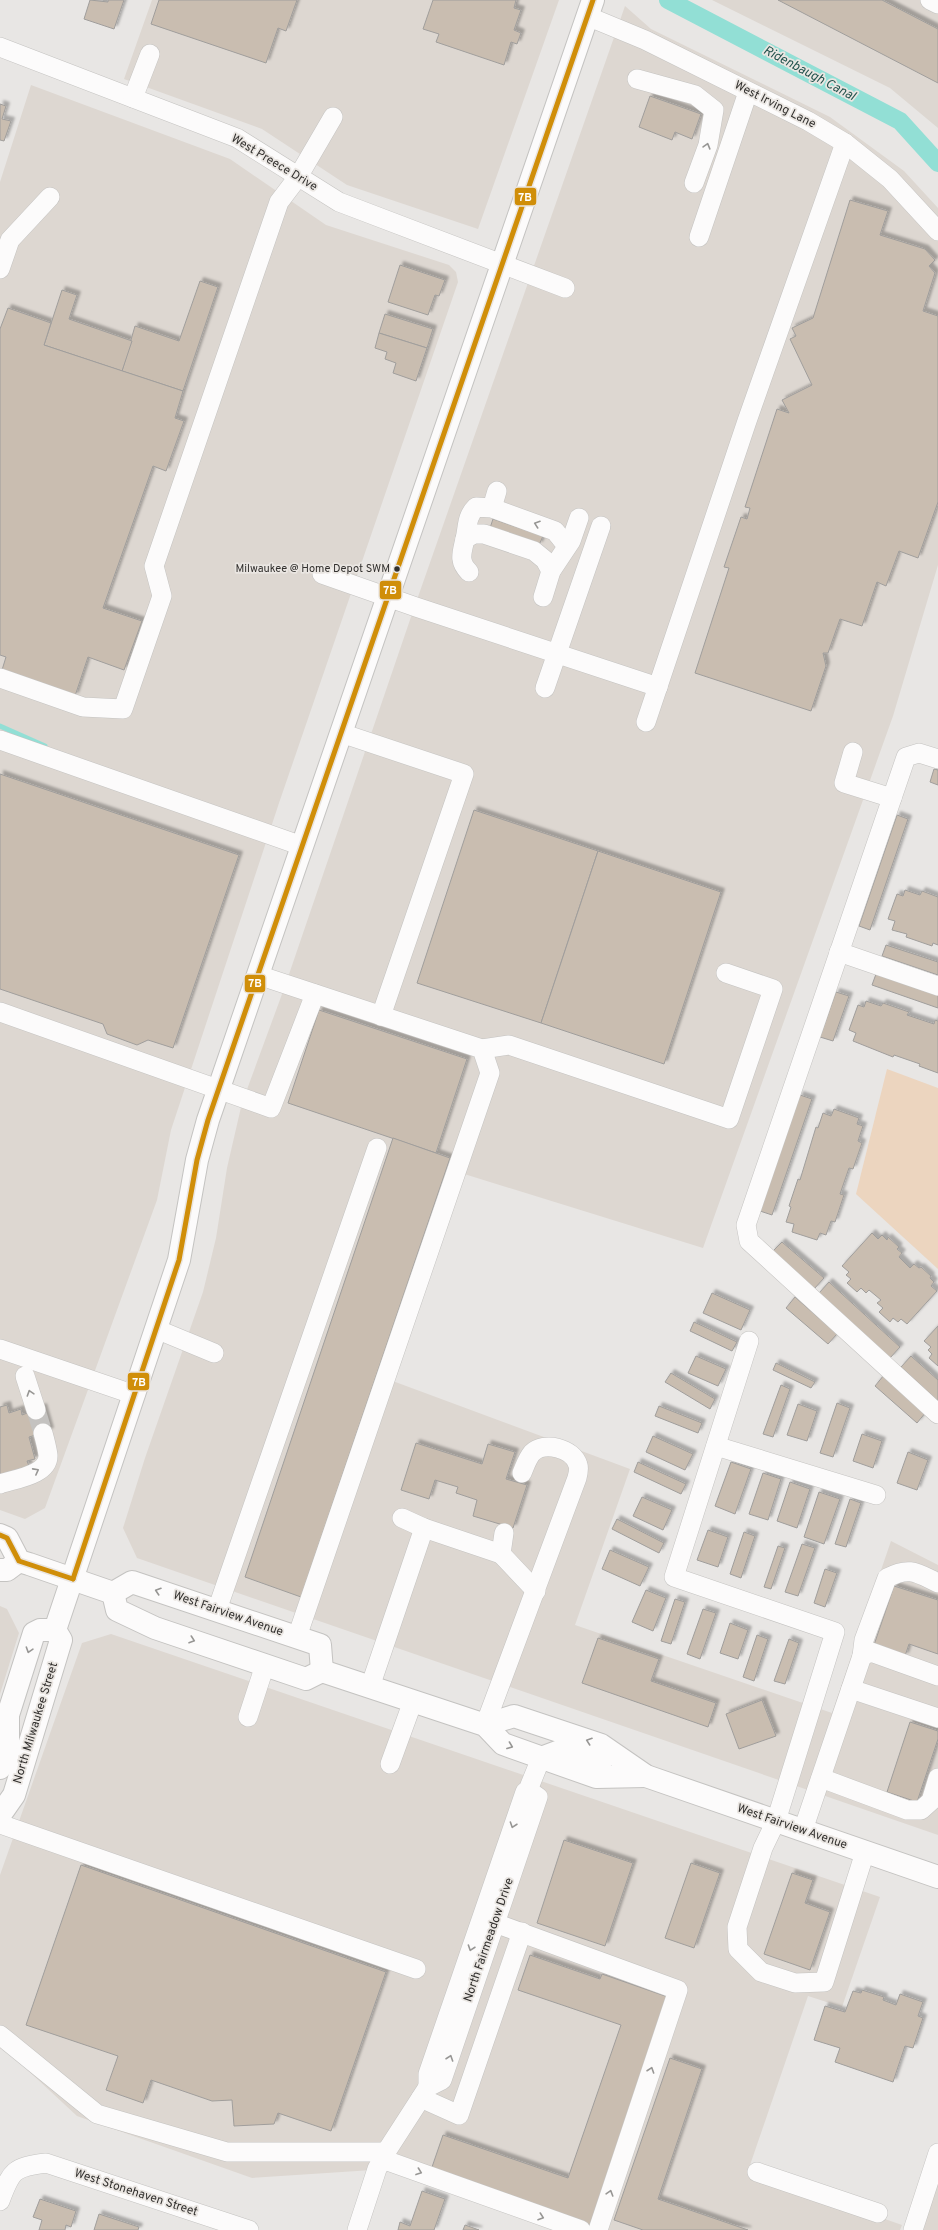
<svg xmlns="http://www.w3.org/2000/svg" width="938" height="2230" viewBox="0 0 938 2230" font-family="Overpass,sans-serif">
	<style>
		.built { fill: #ddd7d1 }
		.green { fill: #ecd5bf }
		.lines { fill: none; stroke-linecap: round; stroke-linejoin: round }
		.stream { stroke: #92dfd5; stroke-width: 5 }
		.canal { stroke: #92dfd5; stroke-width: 18 }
		.building { fill: #c9bdb0; stroke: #a09e9c; filter: url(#shadow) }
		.minor-tunnel { stroke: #c4c2c0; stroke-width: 19; stroke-dasharray: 19 10; stroke-linecap: butt }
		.minor-casing { stroke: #c4c3c1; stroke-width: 20 }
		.major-casing { stroke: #c4c3c1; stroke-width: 24 }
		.minor { stroke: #fcfbfb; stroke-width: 19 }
		.major { stroke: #fcfbfb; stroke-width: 22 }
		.bus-1-casing { stroke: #eae6e2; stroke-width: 8 }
		.bus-1 { stroke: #d08e09; stroke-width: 5 }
		.oneway { stroke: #979694 }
		.bus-dot { fill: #32302e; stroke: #eae6e2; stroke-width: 1.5 }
		.labels { text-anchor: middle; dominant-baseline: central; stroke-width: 3.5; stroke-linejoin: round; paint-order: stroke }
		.bus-label { font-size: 11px; fill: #32302e; stroke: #eae6e2; text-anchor: end }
		.street-label { font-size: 12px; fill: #32302e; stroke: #eae6e2 }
		.water-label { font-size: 13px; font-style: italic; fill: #22534d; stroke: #eae6e2 }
		.line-badge { stroke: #eae6e2; stroke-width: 1.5 }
		.badge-label { font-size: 11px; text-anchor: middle; font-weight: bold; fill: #fff }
	</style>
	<defs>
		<filter id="shadow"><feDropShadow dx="3.5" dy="-3.5" stdDeviation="1" flood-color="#0004"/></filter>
	</defs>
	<rect width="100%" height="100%" fill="#e8e6e4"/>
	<g class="built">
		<polygon points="152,0 559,0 478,229 347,185 262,129 124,79"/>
		<polygon points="712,0 938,0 938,128 890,88"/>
		<polygon points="625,6 651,29 830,117 904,171 938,208 938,565 893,716 703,1248 461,1173 390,1380 630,1469 575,1625 832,1713 891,1541 938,1565 938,1835 137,1558 123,1528 145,1458 203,1292 216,1238 227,1168 242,1103 285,986 412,614"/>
		<polygon points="31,85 230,159 326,225 449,265 456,272 458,282 279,803 171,1130 157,1200 45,1508 25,1519 0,1510 0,182"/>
		<polygon points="0,1606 7,1609 19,1633 0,1694"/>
		<polygon points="111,1634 880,1897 842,2007 808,1996 748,2171 902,2225 900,2230 574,2230 403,2168 252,2178 77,2116 6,2050 0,2047 0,1875 82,1643"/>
		<polygon points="938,2180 938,2230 921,2230"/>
	</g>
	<polygon class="green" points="887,1069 938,1088 938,1269 856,1194"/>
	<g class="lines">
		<polyline class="stream" points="0,726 45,746"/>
		<polyline class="canal" points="668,0 900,121 938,163"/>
	</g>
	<g class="building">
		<polygon points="90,0 108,2 108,0 124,0 114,29 84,19"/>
		<polygon points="159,0 297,0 286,31 278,28 266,63 151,24"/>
		<polygon points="433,0 516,0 514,8 521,10 514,30 521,33 517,44 511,42 504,65 436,42 439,34 423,29"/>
		<polygon points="778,0 882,0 938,29 938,83"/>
		<polygon points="650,96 701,114 692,139 675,132 672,140 639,127"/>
		<polygon points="0,104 6,106 2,119 11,121 4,141 0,140"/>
		<polygon points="850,200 888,211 880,235 925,249 935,260 929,266 935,273 923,311 938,316 938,502 918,558 899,551 886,586 877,582 862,626 840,619 828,653 823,653 826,666 811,711 695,673 729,568 724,567 741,517 747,519 750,508 745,507 777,409 789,413 782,400 812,385 790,339 796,336 792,328 813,318"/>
		<polygon points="400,265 445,280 439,296 435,295 428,315 388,302"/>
		<polygon points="200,281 218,287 183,391 122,371 135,326 179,341"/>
		<polygon points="62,290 77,295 69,319 132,341 122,371 44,345"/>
		<polygon points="8,308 51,323 44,345 183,391 175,418 184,421 166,471 153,466 103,608 142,621 124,670 88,657 75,696 2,670 6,657 0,655 0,329"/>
		<polygon points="385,314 433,329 427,348 379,333"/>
		<polygon points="379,333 427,348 416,381 393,373 396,363 385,359 387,352 375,348"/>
		<polygon points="493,519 543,536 539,545 490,528"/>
		<polygon points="934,769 938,770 938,785 930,782"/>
		<polygon points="0,774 239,855 173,1048 148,1040 137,1045 107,1034 103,1024 0,989"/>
		<polygon points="474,810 598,851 541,1023 417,983"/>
		<polygon points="897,815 908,819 870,930 859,926"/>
		<polygon points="598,851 721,892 664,1064 541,1023"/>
		<polygon points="905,890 920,895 922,891 938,897 938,945 933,943 932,946 906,937 907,934 892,930 895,921 888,919 897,894 903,896"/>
		<polygon points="886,945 938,962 938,975 882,956"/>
		<polygon points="876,974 938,995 938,1008 872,985"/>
		<polygon points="836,992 849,996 833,1041 820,1037"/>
		<polygon points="866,1001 881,1006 883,1003 909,1012 907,1015 934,1024 935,1020 938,1021 938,1073 919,1066 920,1064 894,1055 893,1057 853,1041 856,1033 849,1030 858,1005 864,1007"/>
		<polygon points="319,1010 467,1059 436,1153 288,1103"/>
		<polygon points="800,1095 812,1099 772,1215 760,1211"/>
		<polygon points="834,1109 859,1118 857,1124 863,1126 858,1141 862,1143 853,1169 849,1168 840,1194 844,1195 835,1222 831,1221 826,1235 820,1233 817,1240 792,1232 794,1224 786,1222 791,1207 789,1206 798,1179 800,1180 816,1127 818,1128 823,1113 831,1116"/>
		<polygon points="393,1138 450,1158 301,1597 245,1577"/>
		<polygon points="872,1233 878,1239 882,1235 887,1240 888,1237 899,1247 897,1249 902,1253 899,1257 910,1268 914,1264 919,1268 921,1267 931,1276 930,1278 934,1282 931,1286 937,1291 907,1324 901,1319 898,1322 893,1318 890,1322 879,1312 883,1308 877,1303 881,1300 869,1290 866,1293 861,1288 857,1292 847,1283 851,1279 846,1275 849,1272 842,1266"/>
		<polygon points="782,1242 824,1278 814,1289 772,1252"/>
		<polygon points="829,1282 900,1347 890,1358 819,1293"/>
		<polygon points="712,1293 750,1310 741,1330 703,1313"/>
		<polygon points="795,1297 837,1334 828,1344 786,1308"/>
		<polygon points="694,1322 737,1342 732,1351 690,1331"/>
		<polygon points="938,1326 938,1366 929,1358 932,1354 928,1350 931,1347 924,1341"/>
		<polygon points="696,1356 726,1369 718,1386 688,1373"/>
		<polygon points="911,1356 938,1380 938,1401 901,1367"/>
		<polygon points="776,1363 815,1382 811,1388 773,1370"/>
		<polygon points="671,1373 715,1399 710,1409 665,1382"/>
		<polygon points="884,1375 926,1412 917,1423 875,1386"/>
		<polygon points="781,1385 790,1389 773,1437 763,1434"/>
		<polygon points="837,1403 850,1408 833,1457 820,1453"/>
		<polygon points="798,1404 817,1411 807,1441 787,1435"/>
		<polygon points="7,1405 9,1413 21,1409 22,1415 43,1407 50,1431 29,1437 35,1459 27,1461 29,1466 0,1475 0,1407"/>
		<polygon points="659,1406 702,1423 698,1433 655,1416"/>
		<polygon points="862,1434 882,1441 873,1468 853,1461"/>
		<polygon points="653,1436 693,1454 685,1470 646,1452"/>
		<polygon points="416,1443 482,1464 488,1444 515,1452 506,1479 527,1485 513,1528 473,1516 477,1500 456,1493 458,1487 435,1480 429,1499 401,1490"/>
		<polygon points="908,1452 928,1460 917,1490 897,1483"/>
		<polygon points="638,1462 686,1484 681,1494 634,1472"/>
		<polygon points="731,1462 751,1469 735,1514 715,1506"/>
		<polygon points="763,1473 781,1479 768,1520 749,1514"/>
		<polygon points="790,1482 810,1489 797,1528 777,1521"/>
		<polygon points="819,1492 840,1499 824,1544 804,1537"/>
		<polygon points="642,1497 672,1510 663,1530 633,1516"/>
		<polygon points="850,1499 861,1503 846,1547 835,1544"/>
		<polygon points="617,1519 664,1543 659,1553 612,1529"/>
		<polygon points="708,1530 728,1537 718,1567 697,1560"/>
		<polygon points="744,1532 755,1536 741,1578 730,1574"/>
		<polygon points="802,1544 815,1548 798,1596 785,1592"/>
		<polygon points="778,1546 785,1548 771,1589 764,1587"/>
		<polygon points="610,1550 649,1567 640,1586 602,1569"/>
		<polygon points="825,1569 837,1573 825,1607 814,1603"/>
		<polygon points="894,1586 938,1600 938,1654 909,1644 905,1656 874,1645"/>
		<polygon points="646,1590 666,1598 653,1631 632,1622"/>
		<polygon points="675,1599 685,1602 671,1644 661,1641"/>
		<polygon points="703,1609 716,1613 700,1659 687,1654"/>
		<polygon points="730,1623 748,1630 738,1659 720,1653"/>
		<polygon points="757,1635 768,1639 754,1681 743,1677"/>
		<polygon points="598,1638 659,1659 651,1681 716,1703 708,1727 582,1683"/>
		<polygon points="789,1639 799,1643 785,1684 774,1681"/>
		<polygon points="762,1700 776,1736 739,1749 726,1714"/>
		<polygon points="910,1722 938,1731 938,1739 917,1802 887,1792"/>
		<polygon points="564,1840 633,1863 605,1946 537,1923"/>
		<polygon points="691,1863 720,1873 694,1948 665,1938"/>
		<polygon points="81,1865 386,1972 331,2131 278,2113 274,2124 234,2126 232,2100 212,2101 151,2080 143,2103 106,2090 118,2056 26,2025"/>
		<polygon points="792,1873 813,1880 805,1903 830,1912 810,1970 764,1954"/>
		<polygon points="530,1955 600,1979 602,1974 668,1997 590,2225 431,2170 443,2135 568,2178 621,2025 518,1990"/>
		<polygon points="862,1990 884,1997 883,2000 896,2005 900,1994 923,2002 918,2016 923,2018 913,2048 905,2046 893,2082 835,2062 840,2048 814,2040 825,2006 845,2012 853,1991 861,1993"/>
		<polygon points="670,2058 702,2069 658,2199 748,2230 643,2230 614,2220"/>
		<polygon points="422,2191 445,2199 434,2230 398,2230 400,2222 410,2226"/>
		<polygon points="40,2199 76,2211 71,2227 66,2225 65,2230 39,2230 42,2220 33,2217"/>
		<polygon points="99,2214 139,2227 138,2230 94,2230"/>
		<polygon points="465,2225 479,2230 463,2230"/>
	</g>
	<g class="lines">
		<polyline class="minor-tunnel" points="36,1410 43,1433"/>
		<g class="minor-casing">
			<g id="minor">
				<polyline points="930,0 938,4"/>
				<polyline points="587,16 645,40 808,121 845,143 890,179 938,231"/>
				<polyline points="0,47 237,138 339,202 565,288"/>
				<polyline points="637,79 695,95 714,110 708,145 694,183"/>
				<polyline points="133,98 150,54"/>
				<polyline points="699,237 748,92"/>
				<polyline points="0,269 10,240 50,197"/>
				<polyline points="492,508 497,491"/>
				<polyline points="465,539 474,534 484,534 534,551 545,560 551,571"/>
				<path d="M469 572C458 561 462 553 465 539 468 527 466 517 476 507L492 508 555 531 567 546"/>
				<polyline points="322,574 416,607 658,687"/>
				<polyline points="543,597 551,571 571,541 579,518"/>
				<polyline points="0,678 83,707 123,709 162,596 154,566 279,202 298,177 333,117"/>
				<polyline points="545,688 601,526"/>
				<polyline points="646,722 747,421 845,143"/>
				<polyline points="341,733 464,774 381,1016"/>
				<polyline points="0,740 302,846"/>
				<polyline points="853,752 844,783 892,798"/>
				<polyline points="938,759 919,753 906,757 746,1225 749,1241 938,1414"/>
				<polyline points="839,952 938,986"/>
				<polyline points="258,975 482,1049 490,1073 297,1637"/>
				<polyline points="0,1012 271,1108 315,994"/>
				<polyline points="482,1049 509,1045 729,1119 773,989 726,973"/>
				<polyline points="156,1329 214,1353"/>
				<polyline points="749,1341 674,1577 835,1632 776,1821 763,1848 737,1927 738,1949 761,1972 795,1983 824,1982 865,1852"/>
				<polyline points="0,1349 135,1395"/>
				<polyline points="25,1376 36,1410"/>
				<polyline points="716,1446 876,1495"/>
				<path d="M0 1484C14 1479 49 1475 48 1455 47 1448 45 1440 43 1433"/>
				<polyline points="402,1518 424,1528 501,1554"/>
				<polyline points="504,1533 501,1554 536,1591"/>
				<polyline points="217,1610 377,1148"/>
				<polyline points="862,1656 871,1652 938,1676"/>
				<polyline points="370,1687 424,1528"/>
				<polyline points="851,1689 938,1718"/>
				<polyline points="248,1717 265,1665"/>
				<path d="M485 1725 577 1478C578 1474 579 1468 578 1465 573 1448 544 1441 532 1453 527 1459 525 1466 522 1473"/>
				<polyline points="390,1764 413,1701"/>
				<polyline points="821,1778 907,1810 921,1810 931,1801 938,1778"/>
				<polyline points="0,1824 416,1969"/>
				<path d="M803 1830 862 1656 864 1640 887 1578C910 1566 917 1573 938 1583"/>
				<polyline points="495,1923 678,1990 598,2230"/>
				<polyline points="0,2035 97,2114 227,2152 386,2152"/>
				<polyline points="428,2087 428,2074 525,1792 528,1790 541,1758"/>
				<polyline points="421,2098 459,2115 522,1932"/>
				<polyline points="382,2159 581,2230"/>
				<polyline points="757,2172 878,2213"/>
				<path d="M0 2201C11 2171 13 2167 46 2163L249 2230"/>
				<polyline points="357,2230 377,2169 386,2152 428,2087 442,2080 538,1797 528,1790"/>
				<polyline points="913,2230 938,2153"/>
			</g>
		</g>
		<g class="major-casing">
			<g id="major">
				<polyline points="0,1535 7,1538 19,1561 29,1564 113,1593 132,1582 320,1645 322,1671"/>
				<polyline points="0,1570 7,1570 19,1561"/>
				<polyline points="113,1593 117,1610 155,1628 306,1679 322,1671 485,1725 503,1744 596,1777 646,1776"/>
				<polyline points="55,1630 179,1260 197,1160 208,1120 593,0"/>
				<polyline points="485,1725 514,1716 601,1745 646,1776 938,1877"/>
				<polyline points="541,1758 565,1749 601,1761"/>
				<polyline points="0,1768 8,1745 8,1715 34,1633 40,1630 55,1630"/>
				<polyline points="0,1815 14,1795 61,1640 55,1630"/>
			</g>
		</g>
		<use href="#minor" class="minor"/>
		<use href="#major" class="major"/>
		<g class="bus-1-casing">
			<g id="bus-1">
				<polyline points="0,1535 7,1538 19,1561 73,1579"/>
				<polyline points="73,1579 179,1260 197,1160 208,1120 593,0"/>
			</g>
		</g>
		<use href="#bus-1" class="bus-1"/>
	</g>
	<defs><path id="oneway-chevron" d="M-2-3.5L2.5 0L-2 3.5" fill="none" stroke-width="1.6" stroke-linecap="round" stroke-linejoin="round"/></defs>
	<g class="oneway">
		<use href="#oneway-chevron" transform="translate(707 146) rotate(-74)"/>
		<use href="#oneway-chevron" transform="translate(537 524) rotate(-161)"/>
		<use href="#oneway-chevron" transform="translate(30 1393) rotate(-108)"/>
		<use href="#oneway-chevron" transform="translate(36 1471) rotate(-28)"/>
		<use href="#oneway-chevron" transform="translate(158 1591) rotate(-162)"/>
		<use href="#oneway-chevron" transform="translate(192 1640) rotate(19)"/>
		<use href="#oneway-chevron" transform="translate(29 1650) rotate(108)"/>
		<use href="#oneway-chevron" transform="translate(589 1741) rotate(-161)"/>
		<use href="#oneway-chevron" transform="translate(510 1746) rotate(21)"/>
		<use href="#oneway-chevron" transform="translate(513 1825) rotate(109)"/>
		<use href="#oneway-chevron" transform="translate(471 1948) rotate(109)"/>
		<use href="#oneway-chevron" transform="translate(450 2058) rotate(-71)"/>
		<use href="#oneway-chevron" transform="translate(651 2070) rotate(-71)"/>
		<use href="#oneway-chevron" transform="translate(419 2172) rotate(20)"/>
		<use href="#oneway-chevron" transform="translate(610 2193) rotate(-73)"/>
		<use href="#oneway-chevron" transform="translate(541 2217) rotate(19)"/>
	</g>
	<circle class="bus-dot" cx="397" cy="569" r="3.5"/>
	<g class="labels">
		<g class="bus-label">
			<text x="390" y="569">Milwaukee @ Home Depot SWM</text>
		</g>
		<g class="street-label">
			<text transform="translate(775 105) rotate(27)">West Irving Lane</text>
			<text transform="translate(274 163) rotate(31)">West Preece Drive</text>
			<text transform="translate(228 1614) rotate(19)">West Fairview Avenue</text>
			<text transform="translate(36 1723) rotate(-73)">North Milwaukee Street</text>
			<text transform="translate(792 1827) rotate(19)">West Fairview Avenue</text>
			<text transform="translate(489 1940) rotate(-71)">North Fairmeadow Drive</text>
			<text transform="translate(136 2193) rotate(18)">West Stonehaven Street</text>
		</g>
		<g class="water-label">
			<text transform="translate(809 74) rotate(28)">Ridenbaugh Canal</text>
		</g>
	</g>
	<g class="line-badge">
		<rect x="514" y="187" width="23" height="19" rx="4" fill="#d08e09"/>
		<rect x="379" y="580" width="23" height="20" rx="4" fill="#d08e09"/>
		<rect x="244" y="974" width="22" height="19" rx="4" fill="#d08e09"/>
		<rect x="127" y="1372" width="23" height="19" rx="4" fill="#d08e09"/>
	</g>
	<g class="badge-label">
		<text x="525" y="201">7B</text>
		<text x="390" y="594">7B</text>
		<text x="255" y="987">7B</text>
		<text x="139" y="1386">7B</text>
	</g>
</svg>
